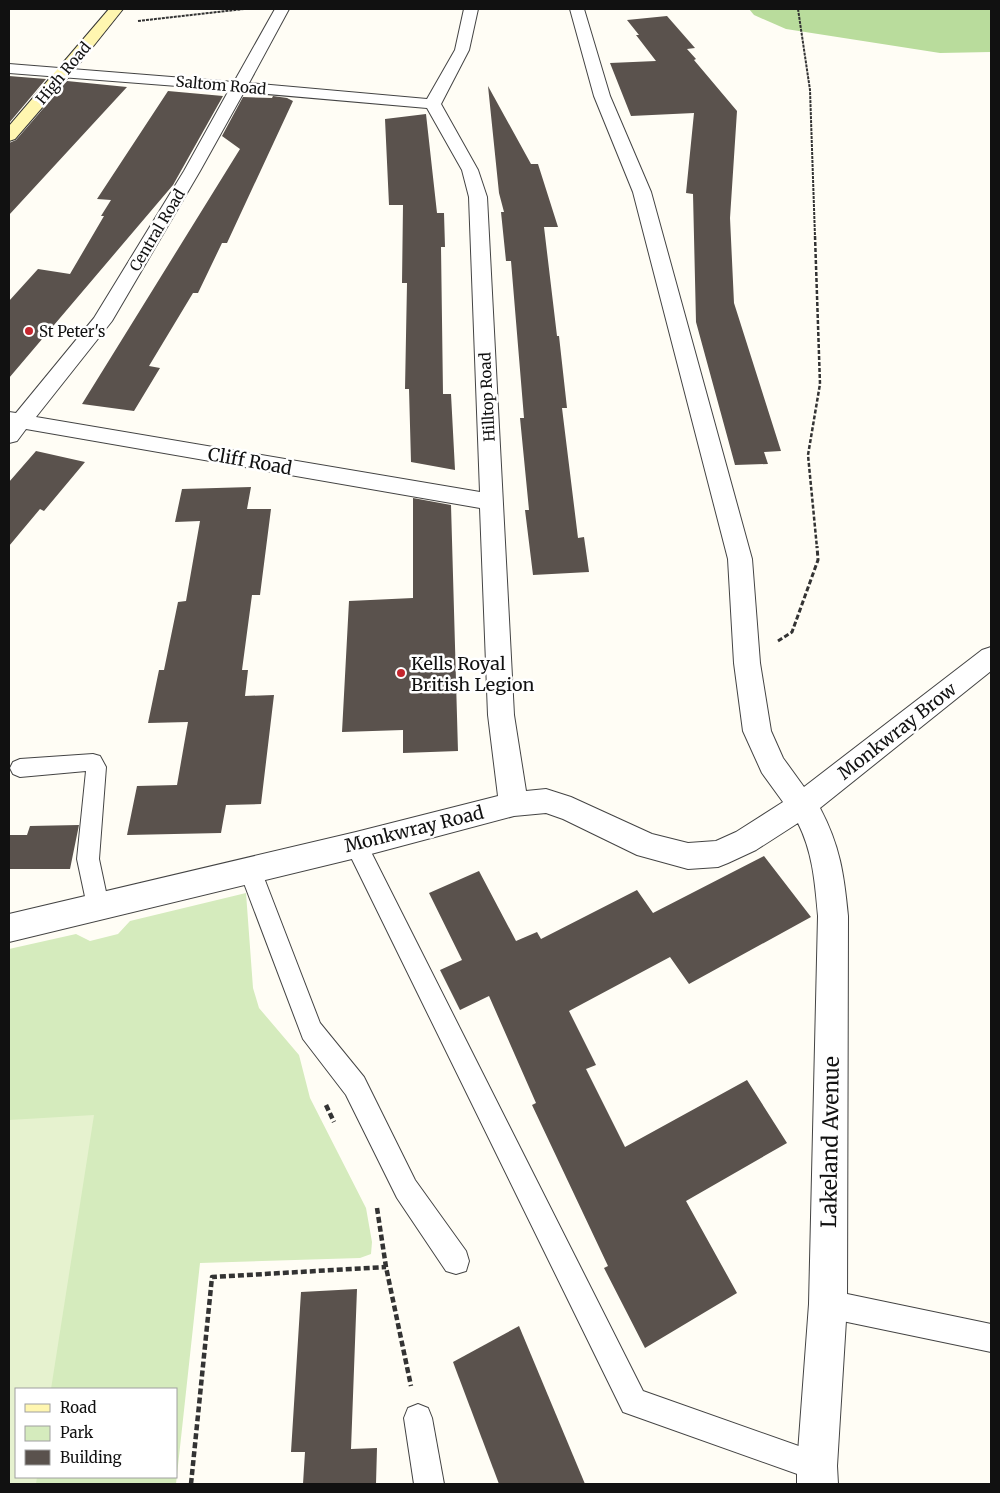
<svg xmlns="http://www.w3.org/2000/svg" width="1000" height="1493" viewBox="0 0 1000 1493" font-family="Merriweather,serif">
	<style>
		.green { fill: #d5ebbd; fill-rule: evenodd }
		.forest { fill: #b9dc9c }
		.pitch { fill: #e6f2cf }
		.building { fill: #5a524d }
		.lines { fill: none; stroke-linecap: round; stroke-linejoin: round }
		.lane-casing { stroke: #444; stroke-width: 2 }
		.street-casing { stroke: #444; stroke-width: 2 }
		.secondary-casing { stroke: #333; stroke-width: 2 }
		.path-far3 { stroke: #333; stroke-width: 2; stroke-dasharray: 3 1; stroke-linecap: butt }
		.path-far2 { stroke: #333; stroke-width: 2.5; stroke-dasharray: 4 2; stroke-linecap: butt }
		.path-far1 { stroke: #333; stroke-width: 3; stroke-dasharray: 5 2.5; stroke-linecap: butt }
		.path { stroke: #333; stroke-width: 4.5; stroke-dasharray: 6 3; stroke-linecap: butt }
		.lane { fill: #fff; fill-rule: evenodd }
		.street { fill: #fff; fill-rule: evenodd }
		.secondary { fill: #fff6b0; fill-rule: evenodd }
		.poi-dot { fill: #c4262e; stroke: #fff; stroke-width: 2 }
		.labels { text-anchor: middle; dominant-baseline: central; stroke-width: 5; stroke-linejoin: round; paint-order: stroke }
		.far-street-label { font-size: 15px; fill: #111; stroke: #fff }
		.far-poi-label { font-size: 15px; fill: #111; stroke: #fff; text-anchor: start }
		.street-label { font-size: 18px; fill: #111; stroke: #fff }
		.poi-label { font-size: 18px; fill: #111; stroke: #fff; text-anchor: start }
		.near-street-label { font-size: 21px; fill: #111; stroke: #fff }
	</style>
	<rect width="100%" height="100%" fill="#fffdf5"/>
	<path class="green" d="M246 893 253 988 259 1008 299 1055 310 1098 366 1208 372 1242 371 1254 360 1258 200 1263 176 1484H9V949L76 934 90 941 118 934 130 921ZM16 1389H176V1477H16Z"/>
	<polygon class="forest" points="749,9 991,9 991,52 940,53 786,29 754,15"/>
	<polygon class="pitch" points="94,1115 51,1389 16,1389 16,1477 37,1477 36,1484 9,1484 9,1120"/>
	<g class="building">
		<polygon points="667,16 695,48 687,49 696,59 694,60 737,111 730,218 734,303 781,451 764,452 768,464 735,465 696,322 693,194 686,193 694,113 631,116 610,63 656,61 636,35 639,35 627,20"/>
		<polygon points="9,76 46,79 9,123"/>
		<polygon points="67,81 127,87 9,215 9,143 16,140"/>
		<polygon points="488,86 531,164 538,164 558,227 544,227 557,336 559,336 567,408 562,408 578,538 584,537 589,572 533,575 525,510 529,510 520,418 524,418 511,261 506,261 501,212 504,212 499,193"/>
		<polygon points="168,91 223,96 173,185 9,378 9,301 38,269 70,274 104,216 101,216 111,200 97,199"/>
		<polygon points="273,96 287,98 293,101 227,243 222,243 198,293 193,293 149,366 160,368 134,411 82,404 240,149 222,136 243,97 272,98"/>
		<polygon points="426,114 437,213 444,213 445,247 441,247 443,394 451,394 455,470 411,462 409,389 405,389 407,283 402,283 403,205 389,205 385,119"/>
		<polygon points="36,451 85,462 44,511 40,509 9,546 9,482"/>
		<polygon points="251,487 247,509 271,509 260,595 252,595 242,670 248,670 245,696 274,695 261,804 226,805 221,833 127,835 137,786 177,785 188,722 148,723 159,670 164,670 178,602 186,601 200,521 175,522 182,489"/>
		<polygon points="413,498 451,505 458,751 403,753 403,730 342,732 349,601 413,598"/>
		<polygon points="79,825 70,869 9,869 9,835 27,835 30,826"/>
		<polygon points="764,856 811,917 689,984 670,957 569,1011 596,1065 586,1069 625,1147 747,1080 787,1143 686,1201 737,1293 645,1348 604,1268 608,1266 532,1105 536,1103 489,996 460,1010 440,970 462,960 429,893 479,871 516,941 537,932 541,939 637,890 653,913"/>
		<polygon points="357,1289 351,1449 377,1448 376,1484 303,1484 305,1452 291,1452 301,1292"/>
		<polygon points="519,1326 585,1484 499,1484 453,1362"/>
	</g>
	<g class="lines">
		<g class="lane-casing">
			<g id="lane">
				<polygon points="93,754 100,756 106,767 99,859 109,906 106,913 98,916 90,913 87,906 77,859 86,771 20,777 13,774 10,768 13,762 20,759"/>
				<polygon points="356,836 364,838 643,1391 827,1456 832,1466 827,1476 817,1481 623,1412 345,845 348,838"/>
				<polygon points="250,860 258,863 261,870 320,1023 364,1077 415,1180 466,1251 469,1261 466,1271 456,1274 446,1271 397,1198 346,1095 303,1039 239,870 242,863"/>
				<polygon points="828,1290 991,1324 991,1352 828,1318 818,1314 814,1304 818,1294"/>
				<polygon points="418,1404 428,1408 432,1418 444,1484 414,1484 404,1418 408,1408"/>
			</g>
		</g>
		<g class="street-casing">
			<path id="street" d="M275 9H289L249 83 427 99 455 50 464 9H478L469 50 441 104 478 170 487 197 514 715 526 791 546 789 571 797 652 834 688 843 716 841 736 832 783 802 762 773 743 731 734 663 728 559 633 192 594 96 570 9H584L610 96 651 192 752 559 760 663 771 731 783 758 804 787 982 650 991 647V671L820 808C840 846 844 874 848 916L847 1304 837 1466 838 1484H797V1466L809 1304 818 916C815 883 813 853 798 823L756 850 728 863 718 867 688 869 637 855 563 819 546 813 514 816 356 858 9 942V914L356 832 498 796 488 715 480 508 26 429 17 441 9 443V412L16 413 94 318 184 171 229 90 9 73V64L234 82ZM244 92 427 108 462 170 469 197 480 492 36 417 112 321 200 171Z"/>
		</g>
		<g class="secondary-casing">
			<polygon id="secondary" points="109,9 123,9 71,74 15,139 9,141 9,126"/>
		</g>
		<g class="path-far3">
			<polyline points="798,9 810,90 815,237"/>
			<polyline points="138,21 244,9"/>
		</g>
		<polyline class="path-far2" points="815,236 820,384 808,455 817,548"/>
		<polyline class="path-far1" points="778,641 792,632 818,560 817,546"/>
		<g class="path">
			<polyline points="326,1105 334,1122"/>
			<polyline points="377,1208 386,1267 411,1386"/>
			<polyline points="191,1484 212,1277 386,1267"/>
		</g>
		<use href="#lane" class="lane"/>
		<use href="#street" class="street"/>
		<use href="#secondary" class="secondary"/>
	</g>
	<g class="poi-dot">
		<circle cx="29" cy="331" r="5"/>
		<circle cx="401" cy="673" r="5"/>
	</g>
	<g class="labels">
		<g class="far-street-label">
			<text transform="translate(63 73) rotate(-50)">High Road</text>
			<text transform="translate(221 85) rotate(5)">Saltom Road</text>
			<text transform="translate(157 230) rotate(-59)">Central Road</text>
			<text transform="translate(487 397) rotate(-93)">Hilltop Road</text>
		</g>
		<g class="far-poi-label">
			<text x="39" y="331">St Peter's</text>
		</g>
		<g class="street-label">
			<text transform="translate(250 461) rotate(10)">Cliff Road</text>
			<text transform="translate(897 731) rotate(-38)">Monkwray Brow</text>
			<text transform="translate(414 829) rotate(-14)">Monkwray Road</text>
		</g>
		<g class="poi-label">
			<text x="411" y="663">Kells Royal<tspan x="411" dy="21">British Legion</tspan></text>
		</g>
		<g class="near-street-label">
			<text transform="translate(830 1142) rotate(-89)">Lakeland Avenue</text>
		</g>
	</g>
	<rect width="1000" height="1493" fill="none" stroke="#111111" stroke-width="20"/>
	<rect x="15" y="1388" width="162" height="90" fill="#ffffff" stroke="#a0a0a0"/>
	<rect x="25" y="1404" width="25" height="8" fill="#fff6b0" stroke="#a0a0a0"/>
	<text x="60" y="1413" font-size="15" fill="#111111">Road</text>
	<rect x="25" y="1426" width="25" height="15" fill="#d5ebbd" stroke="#a0a0a0"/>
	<text x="60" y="1438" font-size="15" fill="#111111">Park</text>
	<rect x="25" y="1450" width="25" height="15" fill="#5a524d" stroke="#a0a0a0"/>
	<text x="60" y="1463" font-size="15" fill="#111111">Building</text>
</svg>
